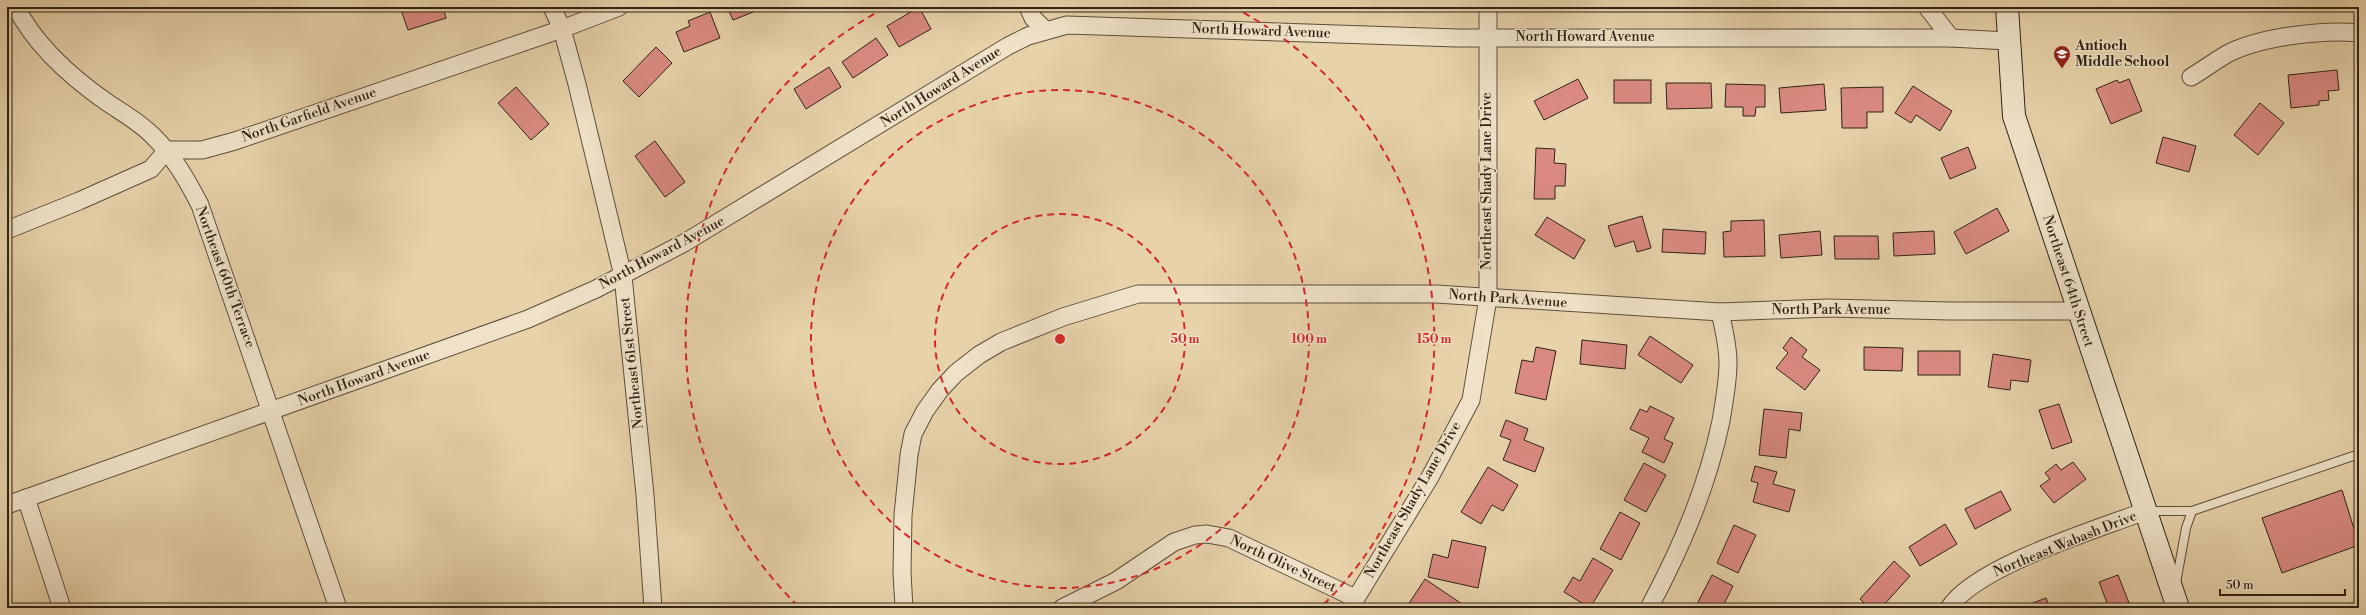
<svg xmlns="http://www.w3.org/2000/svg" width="2366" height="615" viewBox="0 0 2366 615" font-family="'Libre Bodoni',serif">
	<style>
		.building { fill: #da8a81; stroke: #2f2316 }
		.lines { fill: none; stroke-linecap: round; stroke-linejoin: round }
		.lane-casing { stroke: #5d4f3b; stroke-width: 10 }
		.street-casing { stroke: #5d4f3b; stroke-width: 19 }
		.secondary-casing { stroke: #2f2316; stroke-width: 24 }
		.lane { stroke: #efe2c8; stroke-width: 8 }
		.street { stroke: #efe2c8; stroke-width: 17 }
		.secondary { stroke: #efe2c8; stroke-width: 22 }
		.ring { fill: none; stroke: #d62828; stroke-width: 2; stroke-dasharray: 7 5 }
		.labels { text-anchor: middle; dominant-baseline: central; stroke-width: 3; stroke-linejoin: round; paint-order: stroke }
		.street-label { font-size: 14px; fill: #2f2316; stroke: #efe2c8 }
		.poi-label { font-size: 14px; font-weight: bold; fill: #2f2316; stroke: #efe2c8; text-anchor: start }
		.centre { fill: #d62828; stroke: #efe2c8; stroke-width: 2 }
		.ring-label { font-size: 12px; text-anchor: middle; font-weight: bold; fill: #d62828; stroke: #efe2c8; stroke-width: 3; stroke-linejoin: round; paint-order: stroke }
	</style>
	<rect width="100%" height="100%" fill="#e7d2aa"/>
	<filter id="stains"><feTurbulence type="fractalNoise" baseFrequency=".005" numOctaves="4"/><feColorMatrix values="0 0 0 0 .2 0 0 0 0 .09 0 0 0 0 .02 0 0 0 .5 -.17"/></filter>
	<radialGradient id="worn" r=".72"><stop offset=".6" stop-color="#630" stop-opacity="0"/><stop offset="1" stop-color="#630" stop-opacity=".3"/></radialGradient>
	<g class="building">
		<polygon points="409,7 443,7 446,18 408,30 401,10"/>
		<polygon points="727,7 766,7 733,20"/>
		<polygon points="919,7 931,29 899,47 887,26"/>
		<polygon points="710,12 720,38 684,52 676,32 690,26 688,21"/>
		<polygon points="876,38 888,55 853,78 842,62"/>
		<polygon points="656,47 672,63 639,97 623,81"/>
		<polygon points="829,67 841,87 806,109 794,89"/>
		<polygon points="2337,70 2339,90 2328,91 2329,100 2319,101 2319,105 2291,108 2288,75"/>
		<polygon points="1578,79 1588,98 1544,120 1534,101"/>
		<polygon points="2129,79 2142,111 2111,124 2096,89 2117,80 2119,83"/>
		<rect x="1614" y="80" width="37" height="23"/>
		<polygon points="1666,83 1711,83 1712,108 1667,109"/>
		<polygon points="1726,84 1765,85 1765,107 1756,107 1755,116 1743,116 1743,107 1725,107"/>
		<polygon points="1824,84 1826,110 1781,113 1779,88"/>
		<polygon points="1913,86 1952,111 1940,131 1916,115 1911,123 1895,113"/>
		<polygon points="516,87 549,124 531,140 498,103"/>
		<polygon points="1883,87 1883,112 1867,112 1867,128 1842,128 1841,88"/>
		<polygon points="2260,103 2284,123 2258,155 2234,135"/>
		<polygon points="2163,137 2196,146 2189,172 2156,163"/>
		<polygon points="655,141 685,182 665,197 635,156"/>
		<polygon points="1968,147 1976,168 1950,179 1941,158"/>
		<polygon points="1536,148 1555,149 1554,163 1566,164 1565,186 1555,186 1555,199 1534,199"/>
		<polygon points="1997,208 2009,231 1966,254 1954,232"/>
		<polygon points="1642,216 1651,248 1637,252 1634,241 1615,247 1608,226"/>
		<polygon points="1547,217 1585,240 1574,259 1535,235"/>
		<polygon points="1764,220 1765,256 1724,257 1723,232 1731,231 1731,221"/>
		<polygon points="1663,229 1706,232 1705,254 1662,252"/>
		<polygon points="1820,231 1822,255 1781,258 1779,235"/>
		<polygon points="1934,231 1935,254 1894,256 1893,233"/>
		<polygon points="1834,236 1878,236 1879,259 1835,259"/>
		<polygon points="1650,336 1693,365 1681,383 1638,355"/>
		<polygon points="1791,337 1807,350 1802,357 1820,370 1805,390 1776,368 1788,353 1783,348"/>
		<polygon points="1582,340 1627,345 1625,369 1580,364"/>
		<polygon points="1536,347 1556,351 1546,400 1515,393 1522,360 1533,362"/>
		<polygon points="1864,347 1903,348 1902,371 1864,370"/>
		<rect x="1918" y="351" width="42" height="24"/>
		<polygon points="1993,354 2031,360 2028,382 2011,380 2010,390 1988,387"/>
		<polygon points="2059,404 2072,442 2052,449 2039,410"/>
		<polygon points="1650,406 1674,418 1664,439 1673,443 1664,463 1642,452 1649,438 1630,429 1640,409 1647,412"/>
		<polygon points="1764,409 1802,413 1800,431 1789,429 1786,458 1759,455"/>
		<polygon points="1506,420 1528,429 1524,440 1544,448 1535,472 1503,460 1511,440 1500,436"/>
		<polygon points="2073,462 2086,479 2054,503 2040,486 2050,479 2045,473 2056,464 2061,470"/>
		<polygon points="1644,463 1666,475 1646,512 1624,500"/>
		<polygon points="1755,466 1777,472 1773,484 1795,490 1789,512 1753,502 1758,483 1751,481"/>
		<polygon points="1488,467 1518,485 1503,511 1492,505 1481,524 1461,512"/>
		<polygon points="2342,490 2359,545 2282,573 2262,518"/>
		<polygon points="2001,491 2011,510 1975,529 1965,509"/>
		<polygon points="1620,512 1640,523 1621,560 1600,549"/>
		<polygon points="1945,524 1957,544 1920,566 1909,547"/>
		<polygon points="1734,525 1756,535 1738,573 1717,563"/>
		<polygon points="1452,540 1486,547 1478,588 1428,577 1433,554 1448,558"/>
		<polygon points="1593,558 1613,570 1590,608 1564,592 1573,577 1580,581"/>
		<polygon points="1894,561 1910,576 1881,608 1869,608 1860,599"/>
		<polygon points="1712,575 1733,586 1722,608 1695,608"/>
		<polygon points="2118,575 2131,608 2109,608 2099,582"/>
		<polygon points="1425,579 1462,604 1460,608 1406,608"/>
		<polygon points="2046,598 2050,608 2020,608"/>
	</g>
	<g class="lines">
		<g class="lane-casing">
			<g id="lane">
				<polyline points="2147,511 2192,511 2359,454"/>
				<polyline points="2176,583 2186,528 2192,511"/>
			</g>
		</g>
		<g class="street-casing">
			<g id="street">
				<path d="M16 7C36 47 72 78 108 103 123 113 139 122 152 135 173 155 187 180 200 205L338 608"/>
				<polyline points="552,7 562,29 577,84 623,276 645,495 653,608"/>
				<polyline points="1028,7 1033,18 1045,30"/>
				<polyline points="1927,7 1951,38 2008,41"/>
				<path d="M2191 77C2203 70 2215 61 2227 54 2260 37 2323 29 2359 33"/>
				<polyline points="7,230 79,201 151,169 167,150 202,150 235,141 562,29 619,7"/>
				<polyline points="26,498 62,608"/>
				<polyline points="7,505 528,319 596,289 684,243 1008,46 1028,36 1067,25 1457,38 1951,38"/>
				<polyline points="904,608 902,573 903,515 909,455 913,434 925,411 940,390 956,373 979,355 1001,342 1063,317 1138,294 1436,294 1720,312 1829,308 1950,311 2077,311"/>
				<polyline points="1062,608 1116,581 1174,542 1195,535 1207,534 1229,538 1355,598"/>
				<polyline points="1350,608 1430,477 1471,400 1488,298 1488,7"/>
				<path d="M1649 608C1681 548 1707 488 1721 421 1724 402 1728 382 1728 363 1728 346 1724 329 1720 312"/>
				<path d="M1949 608C1976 566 2096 530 2145 511"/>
			</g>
		</g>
		<g class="secondary-casing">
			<polyline id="secondary" points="2007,7 2014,116 2178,608"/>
		</g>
		<use href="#lane" class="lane"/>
		<use href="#street" class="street"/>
		<use href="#secondary" class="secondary"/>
	</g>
	<g class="ring">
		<circle cx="1060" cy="339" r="125"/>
		<circle cx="1060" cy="339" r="249"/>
		<path d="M798 606A374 374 0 0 1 887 7M1233 7A374 374 0 0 1 1322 606"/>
	</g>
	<defs>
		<g id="school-pin" transform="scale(0.9)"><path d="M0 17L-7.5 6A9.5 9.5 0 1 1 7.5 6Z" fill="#8f2418" stroke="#efe2c8"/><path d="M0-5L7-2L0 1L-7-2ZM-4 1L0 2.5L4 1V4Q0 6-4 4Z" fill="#fff"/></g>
	</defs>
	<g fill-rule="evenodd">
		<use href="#school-pin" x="2062" y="54"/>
	</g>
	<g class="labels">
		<g class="street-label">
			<text transform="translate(1261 31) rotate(2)">North Howard Avenue</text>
			<text x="1585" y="37">North Howard Avenue</text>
			<text transform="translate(941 87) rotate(-32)">North Howard Avenue</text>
			<text transform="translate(309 115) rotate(-19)">North Garfield Avenue</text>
			<text transform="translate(1487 181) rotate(-90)">Northeast Shady Lane Drive</text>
			<text transform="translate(662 253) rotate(-28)">North Howard Avenue</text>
			<text transform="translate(225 277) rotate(70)">Northeast 60th Terrace</text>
			<text transform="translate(2068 281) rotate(72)">Northeast 64th Street</text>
			<text transform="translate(1508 299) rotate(4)">North Park Avenue</text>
			<text x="1831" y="310">North Park Avenue</text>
			<text transform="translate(632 363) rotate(-96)">Northeast 61st Street</text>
			<text transform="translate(364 378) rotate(-20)">North Howard Avenue</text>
			<text transform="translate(1413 500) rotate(-60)">Northeast Shady Lane Drive</text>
			<text transform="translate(2065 544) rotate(-22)">Northeast Wabash Drive</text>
			<text transform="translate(1283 564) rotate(25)">North Olive Street</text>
		</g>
		<g class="poi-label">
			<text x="2075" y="46">Antioch<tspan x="2075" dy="16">Middle School</tspan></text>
		</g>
	</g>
	<circle cx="1060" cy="339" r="6" class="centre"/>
	<g class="ring-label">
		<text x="1185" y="343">50 m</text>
		<text x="1309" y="343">100 m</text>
		<text x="1434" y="343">150 m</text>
	</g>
	<rect width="2366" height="615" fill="none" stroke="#e7d2aa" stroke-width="24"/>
	<rect x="8" y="8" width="2350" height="599" fill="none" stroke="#2f2316" stroke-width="2"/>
	<rect x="12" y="12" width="2342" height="591" fill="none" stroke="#2f2316"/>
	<path d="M2220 589v6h125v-6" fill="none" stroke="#2f2316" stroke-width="2"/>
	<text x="2226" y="589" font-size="12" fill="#2f2316" stroke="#efe2c8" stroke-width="3" paint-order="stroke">50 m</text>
	<rect width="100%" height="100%" filter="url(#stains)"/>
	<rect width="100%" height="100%" fill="url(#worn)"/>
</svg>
